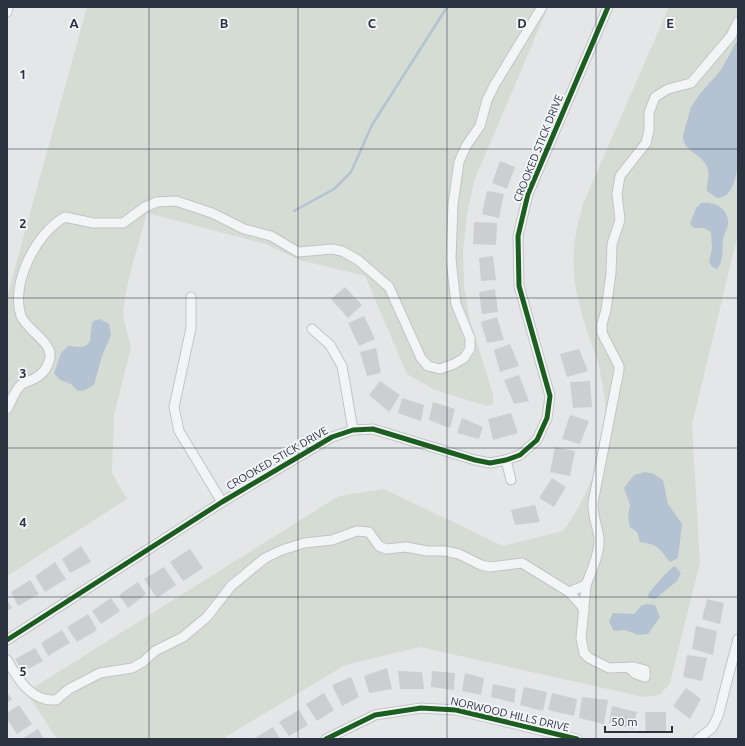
<svg xmlns="http://www.w3.org/2000/svg" width="745" height="746" viewBox="0 0 745 746" font-family="Ubuntu,sans-serif">
	<style>
		.green { fill: #d5dcd4 }
		.water { fill: #b4c2d2 }
		.lines { fill: none; stroke-linecap: round; stroke-linejoin: round }
		.stream { stroke: #b4c2d2; stroke-width: 2.5 }
		.building { fill: #ccced0 }
		.minor-casing { stroke: #c2c4c6; stroke-width: 11 }
		.minor { stroke: #f3f4f5; stroke-width: 9 }
		.cycleway-casing { stroke: #f2f4f7; stroke-width: 8 }
		.cycleway { stroke: #1b5e20; stroke-width: 5 }
		.grid { fill: none; stroke: #2b3341; stroke-width: 1; stroke-opacity: 0.55 }
		.labels { text-anchor: middle; dominant-baseline: central; stroke-width: 4; stroke-linejoin: round; paint-order: stroke }
		.street-label { font-size: 11px; fill: #2b3341; stroke: #f2f4f7 }
		.grid-label { font-size: 13px; text-anchor: middle; font-weight: bold; fill: #2b3341; stroke: #f2f4f7; stroke-width: 4; stroke-linejoin: round; paint-order: stroke }
	</style>
	<rect width="100%" height="100%" fill="#e4e6e8"/>
	<g class="green">
		<polygon points="87,7 548,7 474,181 467,214 463,251 464,286 470,321 493,394 493,404 487,406 435,390 407,374 365,276 362,275 299,260 266,244 147,213 129,277 123,310 124,320 131,347 114,415 112,473 127,499 7,576 7,297"/>
		<path d="M669 7H738V234L692 424 700 563 670 683 660 695 644 697 420 647 345 665 222 739H57L7 663V651L31 689 339 496 384 489 503 546 563 531C586 500 605 455 606 416 606 404 603 389 601 377 599 360 591 344 586 328 571 280 569 252 583 204Z"/>
	</g>
	<g class="water">
		<path d="M738 39V166C735 178 733 198 717 198L707 191C706 182 712 172 705 163 698 153 683 150 683 136L691 107 699 95 721 70Z"/>
		<path d="M701 203C713 201 728 208 728 221 729 228 724 233 723 239 722 249 724 261 717 269L712 267 709 262 712 248 711 232 704 228H694L690 224 696 208Z"/>
		<path d="M100 319 109 324 111 335 102 356 94 385 83 391H78L71 384 60 380 54 373 61 353 68 346C98 350 87 339 93 321Z"/>
		<path d="M645 472 654 474 663 480 668 504 682 524 678 558 670 562C659 549 660 545 640 542L637 532 630 527 628 517 630 505 624 488 634 475Z"/>
		<path d="M675 566 681 573 677 581 655 599 649 598 648 595C650 590 671 567 675 566Z"/>
		<polygon points="647,604 655,605 660,617 648,634 638,635 625,630 614,631 609,622 613,613 634,614 641,606"/>
	</g>
	<g class="lines">
		<polyline class="stream" points="294,211 334,189 351,172 372,125 447,7"/>
	</g>
	<g class="building">
		<polygon points="500,161 515,167 507,189 492,183"/>
		<polygon points="487,191 504,194 499,218 482,214"/>
		<polygon points="474,222 497,223 496,245 473,244"/>
		<polygon points="493,256 496,280 481,281 479,258"/>
		<polygon points="345,287 362,305 348,318 331,299"/>
		<polygon points="495,289 498,312 482,314 479,292"/>
		<polygon points="364,316 375,339 359,346 348,323"/>
		<polygon points="497,317 504,340 487,343 481,322"/>
		<polygon points="510,344 519,366 500,372 494,350"/>
		<polygon points="376,348 381,373 367,376 360,352"/>
		<polygon points="579,349 588,371 567,377 560,354"/>
		<polygon points="519,375 529,401 514,404 504,380"/>
		<polygon points="380,381 400,395 389,412 369,395"/>
		<polygon points="590,381 592,407 573,408 570,382"/>
		<polygon points="402,398 424,405 421,421 398,413"/>
		<polygon points="433,402 455,409 450,428 429,420"/>
		<polygon points="511,413 518,433 493,440 488,419"/>
		<polygon points="570,415 589,421 580,444 562,439"/>
		<polygon points="462,418 483,427 479,439 457,433"/>
		<polygon points="555,447 575,451 570,476 550,472"/>
		<polygon points="552,478 566,487 554,507 539,498"/>
		<polygon points="535,505 540,522 515,525 511,510"/>
		<polygon points="81,546 91,562 70,573 62,559"/>
		<polygon points="190,549 203,568 183,581 170,562"/>
		<polygon points="55,562 66,579 45,592 35,576"/>
		<polygon points="164,567 176,585 157,598 144,579"/>
		<polygon points="30,580 39,594 18,606 11,592"/>
		<polygon points="138,582 146,594 128,608 119,595"/>
		<polygon points="111,598 120,611 101,624 92,611"/>
		<polygon points="707,599 724,603 720,624 702,619"/>
		<polygon points="7,600 12,608 7,611"/>
		<polygon points="88,614 97,630 77,642 67,627"/>
		<polygon points="696,626 717,631 713,655 692,649"/>
		<polygon points="62,630 70,643 48,656 41,643"/>
		<polygon points="35,648 43,661 23,672 15,659"/>
		<polygon points="687,655 707,658 702,681 683,677"/>
		<polygon points="387,668 392,689 369,693 364,676"/>
		<polygon points="398,671 422,672 424,689 400,689"/>
		<polygon points="432,671 455,673 454,690 431,687"/>
		<polygon points="465,673 484,678 481,695 462,691"/>
		<polygon points="351,677 359,697 342,706 332,685"/>
		<polygon points="493,684 516,689 514,703 491,697"/>
		<polygon points="524,687 547,692 543,711 520,705"/>
		<polygon points="686,688 701,699 690,719 673,706"/>
		<polygon points="7,693 12,699 7,703"/>
		<polygon points="324,693 334,710 317,721 306,704"/>
		<polygon points="552,693 577,699 574,716 548,710"/>
		<polygon points="582,697 608,700 604,724 579,718"/>
		<polygon points="19,705 32,724 17,734 7,719 7,713"/>
		<polygon points="612,706 637,712 633,729 609,723"/>
		<polygon points="299,710 308,725 289,736 279,722"/>
		<polygon points="645,712 666,712 666,732 646,733"/>
		<polygon points="273,727 280,739 255,739 255,738"/>
		<polygon points="38,729 44,739 22,739"/>
	</g>
	<g class="lines">
		<g class="minor-casing">
			<g id="minor">
				<polyline points="7,12 8,7"/>
				<polyline points="191,297 191,328 174,407 179,431 222,502"/>
				<polyline points="312,329 330,345 342,366 353,430"/>
				<path d="M7 409C11 402 15 390 21 385 22 383 27 382 29 381 40 377 48 369 50 357 52 342 26 329 21 316 10 283 37 232 65 217L93 223H123L145 207 157 202 176 201 212 213 244 229 271 236 298 252 332 249 342 251 358 260 389 287 421 358 428 366 440 369 454 364 464 358 470 349V338L456 304 451 259 453 204 459 162 466 146 480 126 487 100 495 84 542 7"/>
				<polyline points="506,460 511,480"/>
				<polyline points="586,585 581,638 584,653 589,658 609,668 634,667 645,670 645,677 636,674 628,667"/>
				<path d="M569 592 586 585C591 572 600 553 599 539 598 527 592 515 593 503L619 370V366L602 333V324L606 310 611 273 612 244 620 220 617 194 620 176 646 143 649 130V113L655 97 668 89 691 83 731 36 738 22"/>
				<polyline points="7,640 222,502 332,437 353,430 373,429 475,460 490,463 506,460 520,455 537,440 547,418 550,396 519,286 518,236 528,194 608,7"/>
				<path d="M7 660C18 679 31 702 56 700L69 689 100 673 132 668 143 662 155 651 183 637 207 617 231 586 265 558 282 550 304 543 332 540 357 531 369 532 379 546 386 549 406 547 427 551H445L459 554 481 565 490 567 522 563 569 592 581 605 584 611"/>
				<polyline points="326,739 375,715 421,708 456,710 577,739"/>
				<polyline points="698,739 712,728 718,716 738,639"/>
			</g>
		</g>
		<use href="#minor" class="minor"/>
		<g class="cycleway-casing">
			<g id="cycleway">
				<polyline points="7,640 222,502 332,437 353,430 373,429 475,460 490,463 506,460 520,455 537,440 547,418 550,396 519,286 518,236 528,194 608,7"/>
				<polyline points="326,739 375,715 421,708 456,710 577,739"/>
			</g>
		</g>
		<use href="#cycleway" class="cycleway"/>
	</g>
	<path class="grid" d="M149 7V739M298 7V739M447 7V739M596 7V739M7 149H738M7 298H738M7 448H738M7 597H738"/>
	<g class="labels">
		<g class="street-label">
			<text transform="translate(538 148) rotate(-68)">CROOKED STICK DRIVE</text>
			<text transform="translate(277 458) rotate(-30)">CROOKED STICK DRIVE</text>
			<text transform="translate(510 714) rotate(13)">NORWOOD HILLS DRIVE</text>
		</g>
	</g>
	<g class="grid-label">
		<text x="74" y="28">A</text>
		<text x="224" y="28">B</text>
		<text x="372" y="28">C</text>
		<text x="522" y="28">D</text>
		<text x="670" y="28">E</text>
		<text x="23" y="79">1</text>
		<text x="23" y="228">2</text>
		<text x="23" y="378">3</text>
		<text x="23" y="527">4</text>
		<text x="23" y="676">5</text>
	</g>
	<rect width="745" height="746" fill="none" stroke="#2b3341" stroke-width="16"/>
	<path d="M605 726v6h67v-6" fill="none" stroke="#2b3341" stroke-width="2"/>
	<text x="611" y="726" font-size="12" fill="#2b3341" stroke="#f2f4f7" stroke-width="3" paint-order="stroke">50 m</text>
</svg>
